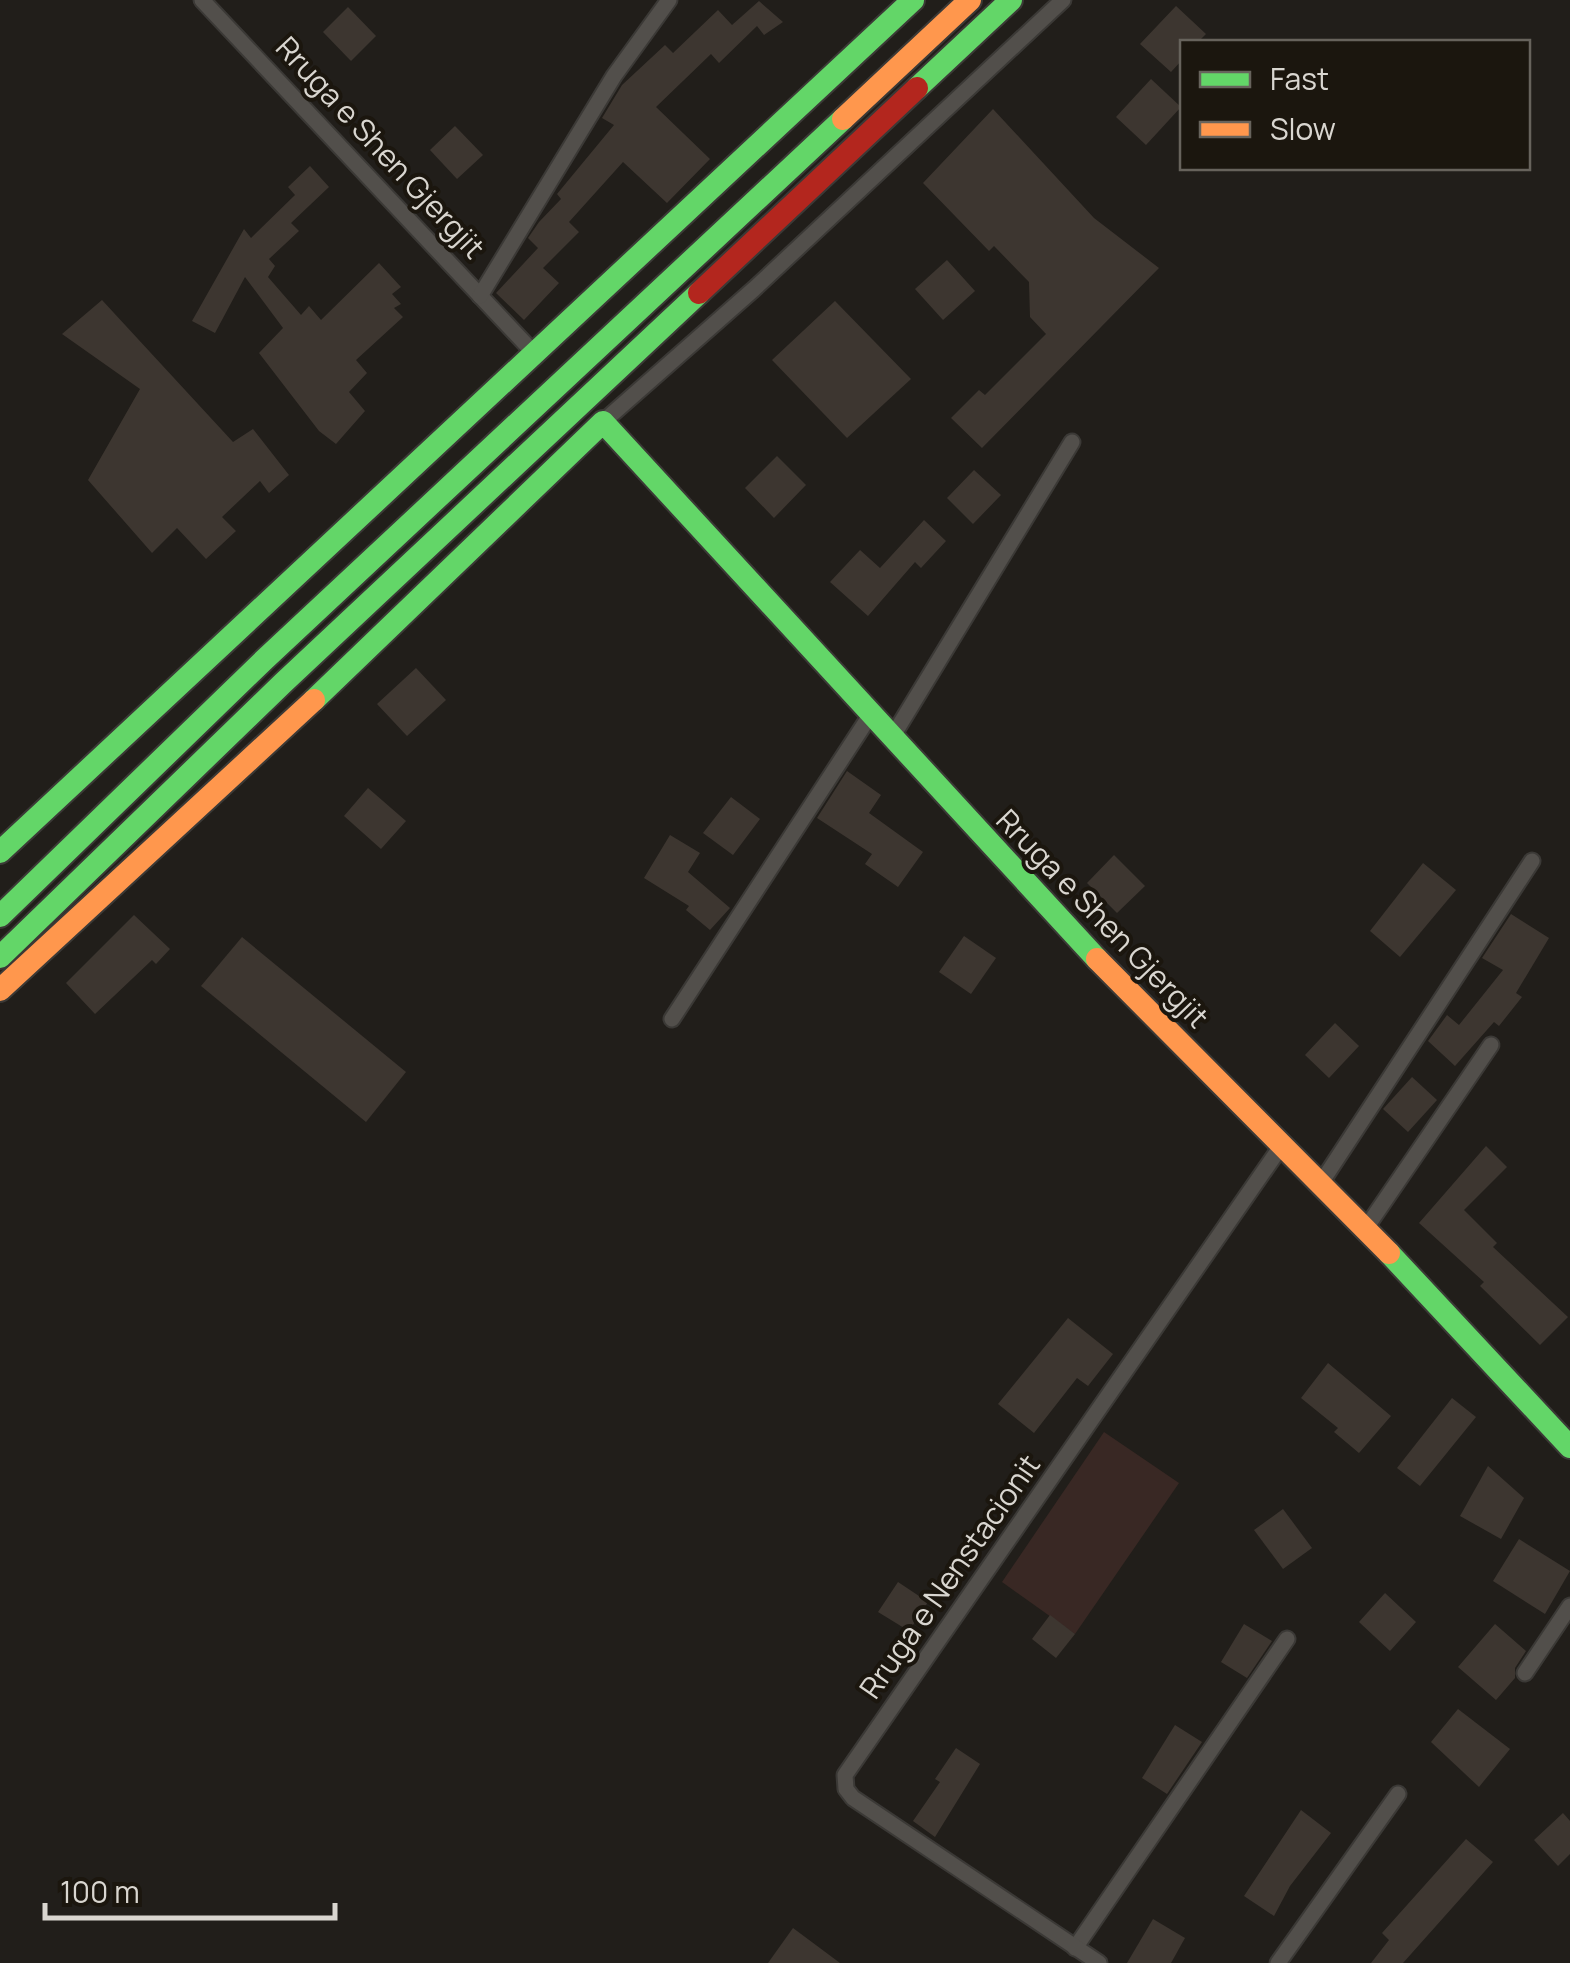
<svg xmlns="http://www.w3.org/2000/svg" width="1570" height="1963" viewBox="0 0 1570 1963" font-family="Manrope,sans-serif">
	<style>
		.green { fill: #392824 }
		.building { fill: #3d3630 }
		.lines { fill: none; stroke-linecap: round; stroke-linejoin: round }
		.street-casing { stroke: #3b3936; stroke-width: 19 }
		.fast-casing { stroke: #3b3936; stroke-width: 26 }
		.slow-casing { stroke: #3b3936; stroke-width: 26 }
		.jam-casing { stroke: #3b3936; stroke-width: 26 }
		.street { stroke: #524f4b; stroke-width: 15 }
		.fast { stroke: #63d668; stroke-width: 22 }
		.slow { stroke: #ff974d; stroke-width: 22 }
		.jam { stroke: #b3261e; stroke-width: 22 }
		.labels { text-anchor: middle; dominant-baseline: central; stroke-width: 8; stroke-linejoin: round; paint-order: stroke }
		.street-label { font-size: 30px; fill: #d9d6d0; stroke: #1b160e }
	</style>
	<rect width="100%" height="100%" fill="#211e1a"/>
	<polygon class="green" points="1104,1432 1179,1483 1075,1634 1002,1582"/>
	<g class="building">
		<polygon points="759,1 783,22 764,35 757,26 719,63 711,54 656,107 710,159 667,203 623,162 569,222 579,232 543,268 559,283 524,320 496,293 538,248 528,238 539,222 561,199 557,194 614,125 602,118 622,85 665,45 673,53 718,10 732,25"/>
		<polygon points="1176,6 1206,34 1198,42 1182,42 1182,60 1171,72 1140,44"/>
		<polygon points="348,7 376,36 351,61 323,32"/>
		<polygon points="1151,79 1181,107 1146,145 1116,117"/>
		<polygon points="993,109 1094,218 1159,268 982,448 951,418 979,390 985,395 1046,334 1030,317 1029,282 994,246 989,251 923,183"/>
		<polygon points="455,126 483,155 457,179 430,150"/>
		<polygon points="310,166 329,187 291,223 299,231 269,259 275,266 268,277 301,315 309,306 321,320 379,263 401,287 392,294 401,304 394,308 403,317 356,360 367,373 349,392 365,411 336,444 319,431 259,353 283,328 245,277 215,333 192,321 244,229 251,238 295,195 288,187"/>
		<polygon points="947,260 975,291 943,320 915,289"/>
		<polygon points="102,300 233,442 253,429 289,475 269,493 260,481 222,517 236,531 206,559 177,528 152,553 88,480 140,389 62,334"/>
		<polygon points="835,301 911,379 847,438 772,360"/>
		<polygon points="777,456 806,485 774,518 745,488"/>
		<polygon points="974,470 1001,495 973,524 947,498"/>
		<polygon points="924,520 946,541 921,568 915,562 868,616 830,582 860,550 880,568"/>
		<polygon points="416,668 446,700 407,736 377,704"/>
		<polygon points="847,771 881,795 869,813 923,852 898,887 865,864 872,854 817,818"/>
		<polygon points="368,788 406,821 381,849 344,816"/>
		<polygon points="731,797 760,819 733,855 703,833"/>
		<polygon points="670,835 700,853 688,872 730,908 710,930 686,910 689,906 644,878"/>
		<polygon points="1114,855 1145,886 1117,913 1087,883"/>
		<polygon points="1423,863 1456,890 1400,957 1370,931"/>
		<polygon points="1511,914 1549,938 1516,993 1522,997 1499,1026 1494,1022 1455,1066 1428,1041 1447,1015 1459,1025 1503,970 1482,958"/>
		<polygon points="134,915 170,949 156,964 152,960 95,1014 66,983"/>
		<polygon points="964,936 996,958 971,994 939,972"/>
		<polygon points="242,937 406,1072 366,1122 201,986"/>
		<polygon points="1335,1023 1359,1046 1329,1078 1305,1055"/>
		<polygon points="1412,1077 1437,1100 1408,1132 1383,1109"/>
		<polygon points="1486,1146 1507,1167 1464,1210 1497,1243 1493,1247 1568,1317 1540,1345 1480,1286 1484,1282 1419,1223"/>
		<polygon points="1068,1318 1113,1354 1088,1386 1077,1378 1034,1433 998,1404"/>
		<polygon points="1328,1363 1391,1416 1359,1453 1334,1432 1338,1428 1301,1398"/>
		<polygon points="1452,1398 1476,1417 1420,1486 1397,1468"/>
		<polygon points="1488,1466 1524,1498 1501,1539 1460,1516"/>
		<polygon points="1283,1509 1312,1548 1283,1569 1254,1530"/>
		<polygon points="1519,1539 1570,1571 1545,1614 1493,1581"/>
		<polygon points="898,1582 928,1602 909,1631 878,1612"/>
		<polygon points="1385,1593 1416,1622 1390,1651 1359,1622"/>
		<polygon points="1050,1615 1075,1634 1056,1658 1032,1639"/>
		<polygon points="1244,1624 1272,1641 1247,1678 1221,1662"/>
		<polygon points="1495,1624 1526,1651 1515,1668 1515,1678 1496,1700 1458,1667"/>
		<polygon points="1458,1709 1510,1749 1479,1787 1431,1742"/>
		<polygon points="1175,1725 1202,1742 1167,1794 1142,1778"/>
		<polygon points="956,1748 980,1764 935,1837 913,1821 940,1782 935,1779"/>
		<polygon points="1301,1810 1331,1833 1290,1886 1274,1916 1244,1896"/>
		<polygon points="1563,1813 1570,1821 1570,1854 1558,1866 1534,1840"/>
		<polygon points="1466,1839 1493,1862 1403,1963 1371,1963 1389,1940 1382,1933"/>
		<polygon points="1153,1919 1185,1938 1171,1963 1127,1963"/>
		<polygon points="793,1928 840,1963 768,1963"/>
	</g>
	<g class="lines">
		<g class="street-casing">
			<g id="street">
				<polyline points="202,0 533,352"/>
				<polyline points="480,296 614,76 669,0"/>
				<polyline points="603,422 754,289 1063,0"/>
				<polyline points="894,734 1072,442"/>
				<polyline points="672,1019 873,711"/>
				<polyline points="1321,1183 1532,861"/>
				<polyline points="1366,1228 1491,1045"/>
				<polyline points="1525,1673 1570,1606"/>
				<polyline points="1075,1948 1287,1639"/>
				<polyline points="1099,1963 853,1798 846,1789 845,1775 1282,1145"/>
				<polyline points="1278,1963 1398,1794"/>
			</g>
		</g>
		<g class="fast-casing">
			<g id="fast">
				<polyline points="917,88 1011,0"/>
				<polyline points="314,700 603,422 1097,959"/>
				<polyline points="0,852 913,0"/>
				<polyline points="0,916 264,660 843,119"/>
				<polyline points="0,957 283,683 699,293"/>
				<polyline points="1389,1253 1570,1447"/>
			</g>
		</g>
		<g class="slow-casing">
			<g id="slow">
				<polyline points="843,119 970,0"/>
				<polyline points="1097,959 1389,1253"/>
				<polyline points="0,990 314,700"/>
			</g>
		</g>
		<g class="jam-casing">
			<polyline id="jam" points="699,293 917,88"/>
		</g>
		<use href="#street" class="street"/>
		<use href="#fast" class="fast"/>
		<use href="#slow" class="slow"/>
		<use href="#jam" class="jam"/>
	</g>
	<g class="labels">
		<g class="street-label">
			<text transform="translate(381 147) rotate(47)">Rruga e Shen Gjergjit</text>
			<text transform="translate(1103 918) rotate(46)">Rruga e Shen Gjergjit</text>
			<text transform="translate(949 1576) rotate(-55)">Rruga e Nenstacionit</text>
		</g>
	</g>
	<rect x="1180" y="40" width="350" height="130" fill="#1b160e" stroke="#67635c" stroke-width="2.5"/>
	<rect x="1200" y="72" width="50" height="15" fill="#63d668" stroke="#67635c" stroke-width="2.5"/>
	<text x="1270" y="90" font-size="30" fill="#d9d6d0">Fast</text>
	<rect x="1200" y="122" width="50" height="15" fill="#ff974d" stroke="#67635c" stroke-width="2.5"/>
	<text x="1270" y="140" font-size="30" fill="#d9d6d0">Slow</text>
	<path d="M45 1903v15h290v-15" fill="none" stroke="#d9d6d0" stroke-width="5"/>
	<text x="60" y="1903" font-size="30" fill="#d9d6d0" stroke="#1b160e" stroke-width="8" paint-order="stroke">100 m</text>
</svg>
